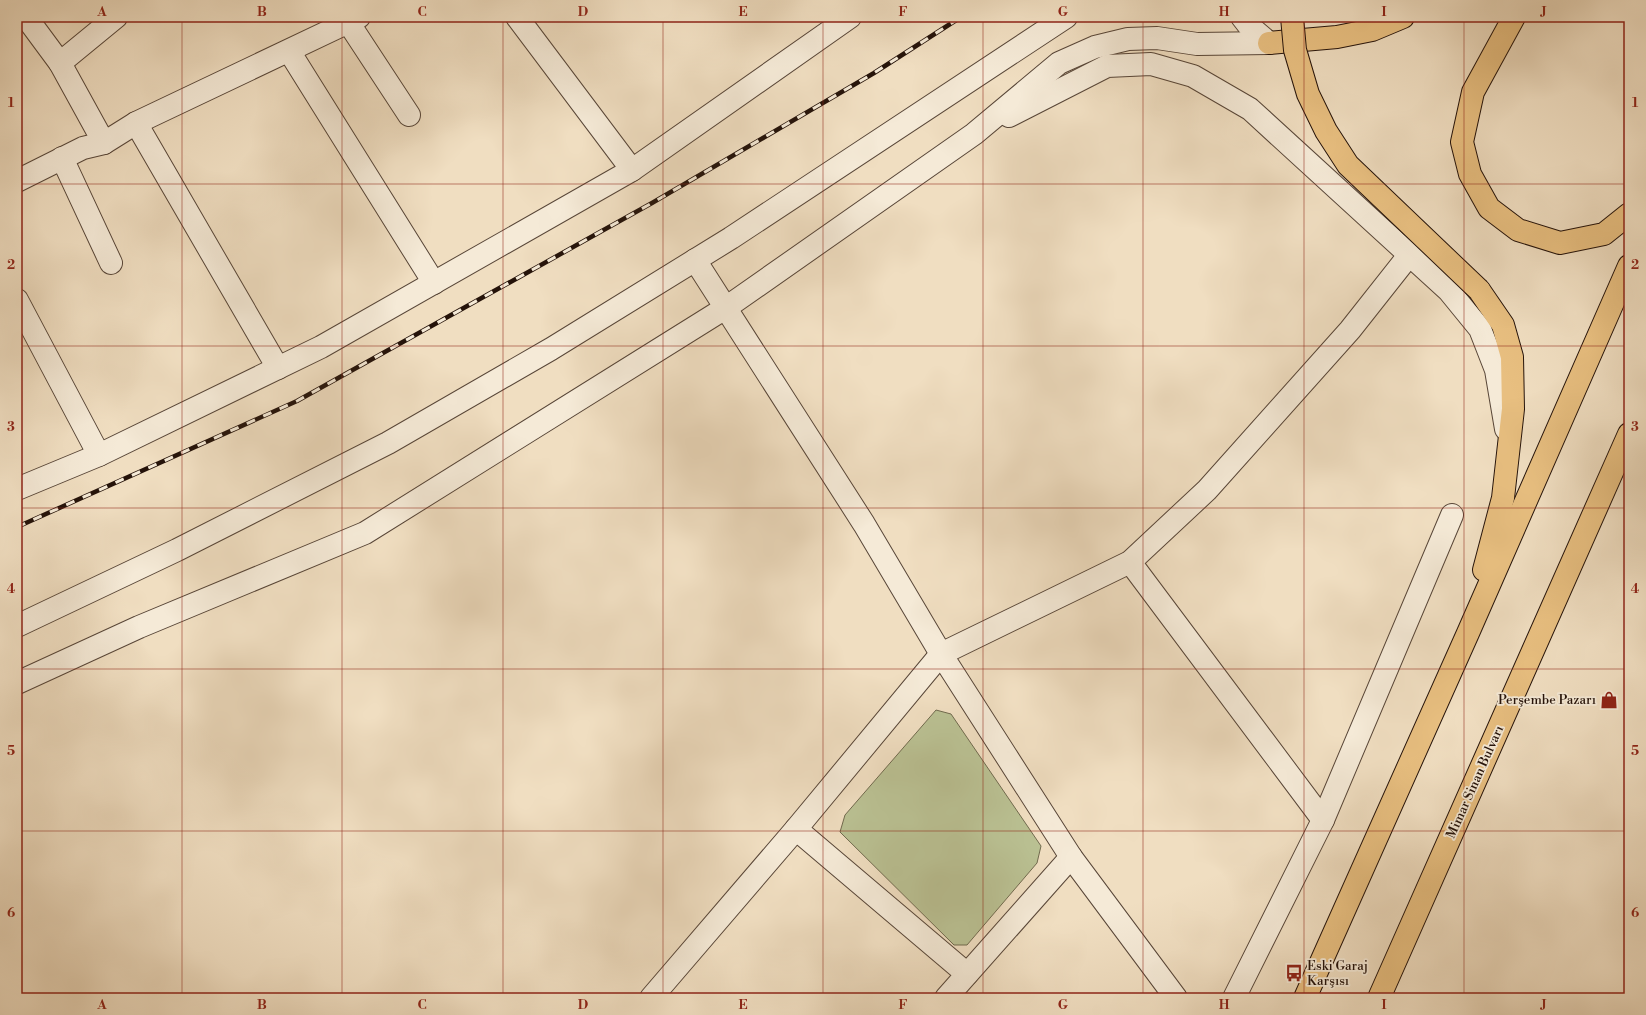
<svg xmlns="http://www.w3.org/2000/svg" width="1646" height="1015" viewBox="0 0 1646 1015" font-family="'Libre Bodoni',serif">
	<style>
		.green { fill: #bac193; stroke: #706a4e }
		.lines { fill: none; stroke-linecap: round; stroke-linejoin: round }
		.minor-casing { stroke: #584638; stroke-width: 24 }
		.major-casing { stroke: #25130a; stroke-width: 24 }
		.highway-casing { stroke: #25130a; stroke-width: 24 }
		.minor { stroke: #f5ead7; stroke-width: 22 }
		.major { stroke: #e8bf80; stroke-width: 22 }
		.highway { stroke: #e8bf80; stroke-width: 22 }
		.rail-casing { stroke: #25130a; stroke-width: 4.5 }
		.rail { stroke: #f5ead7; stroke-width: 3; stroke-dasharray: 9; stroke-linecap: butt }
		.highway-bridge-casing { stroke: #25130a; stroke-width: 24; stroke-linecap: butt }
		.highway-bridge { stroke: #e8bf80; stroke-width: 22 }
		.grid { fill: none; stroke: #8f2418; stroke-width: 1; stroke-opacity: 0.55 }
		.labels { text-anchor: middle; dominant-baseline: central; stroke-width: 3.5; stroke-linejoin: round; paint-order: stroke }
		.poi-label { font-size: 13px; fill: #25130a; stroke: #f5ead7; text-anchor: end }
		.street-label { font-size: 13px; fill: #25130a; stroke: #f5ead7 }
		.neatline { fill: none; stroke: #8f2418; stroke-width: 1.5 }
		.grid-label { font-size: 13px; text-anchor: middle; font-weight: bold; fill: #8f2418 }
	</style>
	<rect width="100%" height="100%" fill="#f0dec1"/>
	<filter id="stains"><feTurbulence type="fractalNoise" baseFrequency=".005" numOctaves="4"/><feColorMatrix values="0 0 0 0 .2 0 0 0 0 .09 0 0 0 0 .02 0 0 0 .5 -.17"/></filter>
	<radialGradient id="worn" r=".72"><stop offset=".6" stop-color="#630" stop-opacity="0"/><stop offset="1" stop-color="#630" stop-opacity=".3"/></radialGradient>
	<polygon class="green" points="936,710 951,714 1041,846 1037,863 967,945 954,945 840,832 845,815"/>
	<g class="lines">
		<g class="minor-casing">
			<g id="minor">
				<polyline points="26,17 60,63 104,143"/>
				<polyline points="517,17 632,170"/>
				<polyline points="1242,17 1249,26 1269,43"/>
				<polyline points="348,22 409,115"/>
				<polyline points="289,51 434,283"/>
				<polyline points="60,63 116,17"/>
				<polyline points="1009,116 1107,66 1151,64 1193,76 1250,109 1449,291 1480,329 1496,370 1506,429"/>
				<polyline points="136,123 278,368"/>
				<polyline points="62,158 111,263"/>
				<polyline points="17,181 83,148 104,143 136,123 359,17"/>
				<polyline points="695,260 864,524 941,654 1071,857 1176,998"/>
				<polyline points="17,300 99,455"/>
				<polyline points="17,489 99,455 321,347 632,170 850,17"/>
				<polyline points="1130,562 1323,820"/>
				<polyline points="17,626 177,550 388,443 551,349 731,238 1066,17"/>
				<polyline points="17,683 139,627 365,533 727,307 974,134 1059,63 1095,47 1128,39 1157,38 1197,44 1269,43"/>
				<polyline points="796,829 967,974"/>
				<polyline points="651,998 796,829 941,654 1130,562 1207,490 1350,330 1410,254"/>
				<polyline points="946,998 1071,857"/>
				<polyline points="1234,998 1323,820 1452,515"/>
			</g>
		</g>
		<g class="major-casing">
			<polyline id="major" points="1269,43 1337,37 1372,30 1403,17"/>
		</g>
		<g class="highway-casing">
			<g id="highway">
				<polyline points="1514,17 1473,92 1462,142 1470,174 1489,208 1518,230 1560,243 1604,234 1629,214"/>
				<polyline points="1479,290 1503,325 1512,357 1513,409 1503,498 1484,570"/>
				<polyline points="1305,998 1468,633 1629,266"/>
				<polyline points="1379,998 1629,434"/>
			</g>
		</g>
		<use href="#minor" class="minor"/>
		<use href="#major" class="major"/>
		<use href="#highway" class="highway"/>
		<g class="rail-casing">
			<polyline id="rail" points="17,527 297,401 652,203 874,73 961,17"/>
		</g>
		<use href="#rail" class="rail"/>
		<g class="highway-bridge-casing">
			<polyline id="highway-bridge" points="1292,17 1295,50 1308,94 1326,131 1348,165 1479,290"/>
		</g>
		<use href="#highway-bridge" class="highway-bridge"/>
	</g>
	<path class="grid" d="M182 17V998M342 17V998M503 17V998M663 17V998M823 17V998M983 17V998M1143 17V998M1304 17V998M1464 17V998M17 184H1629M17 346H1629M17 508H1629M17 669H1629M17 831H1629"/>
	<defs>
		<g id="shop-bare" transform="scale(1.38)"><path d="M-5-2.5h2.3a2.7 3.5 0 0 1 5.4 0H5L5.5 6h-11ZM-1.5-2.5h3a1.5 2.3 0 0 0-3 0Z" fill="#8f2418" stroke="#f5ead7" stroke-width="2.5" paint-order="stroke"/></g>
		<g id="bus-bare" transform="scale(1.38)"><path d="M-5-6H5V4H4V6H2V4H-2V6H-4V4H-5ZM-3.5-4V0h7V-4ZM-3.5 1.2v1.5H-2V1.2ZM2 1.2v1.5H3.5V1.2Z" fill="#8f2418" stroke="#f5ead7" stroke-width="2.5" paint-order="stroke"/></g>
	</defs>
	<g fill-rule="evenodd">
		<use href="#shop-bare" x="1609" y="700"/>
		<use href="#bus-bare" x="1294" y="973"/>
	</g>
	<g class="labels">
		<g class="poi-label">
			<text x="1596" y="700">Perşembe Pazarı</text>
			<text x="1307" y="966" text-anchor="start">Eski Garaj<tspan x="1307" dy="15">Karşısı</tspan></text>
		</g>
		<g class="street-label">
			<text transform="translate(1475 782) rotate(-66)">Mimar Sinan Bulvarı</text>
		</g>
	</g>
	<rect width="1646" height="1015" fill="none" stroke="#f0dec1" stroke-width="44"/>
	<rect x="22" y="22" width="1602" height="971" class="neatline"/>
	<g class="grid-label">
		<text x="102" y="16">A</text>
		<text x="262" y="16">B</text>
		<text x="422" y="16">C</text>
		<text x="583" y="16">D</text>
		<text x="743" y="16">E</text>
		<text x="903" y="16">F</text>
		<text x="1063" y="16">G</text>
		<text x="1224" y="16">H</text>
		<text x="1384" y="16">I</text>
		<text x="1544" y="16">J</text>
		<text x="11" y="107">1</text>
		<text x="1635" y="107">1</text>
		<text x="11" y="269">2</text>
		<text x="1635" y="269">2</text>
		<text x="11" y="431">3</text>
		<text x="1635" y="431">3</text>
		<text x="11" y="593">4</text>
		<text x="1635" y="593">4</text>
		<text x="11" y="755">5</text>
		<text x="1635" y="755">5</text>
		<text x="11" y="917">6</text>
		<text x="1635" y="917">6</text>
		<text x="102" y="1009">A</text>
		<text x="262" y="1009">B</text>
		<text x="422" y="1009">C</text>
		<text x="583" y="1009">D</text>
		<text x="743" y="1009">E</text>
		<text x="903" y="1009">F</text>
		<text x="1063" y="1009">G</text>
		<text x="1224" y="1009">H</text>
		<text x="1384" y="1009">I</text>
		<text x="1544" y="1009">J</text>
	</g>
	<rect width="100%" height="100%" filter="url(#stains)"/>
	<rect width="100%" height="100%" fill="url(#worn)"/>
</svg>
